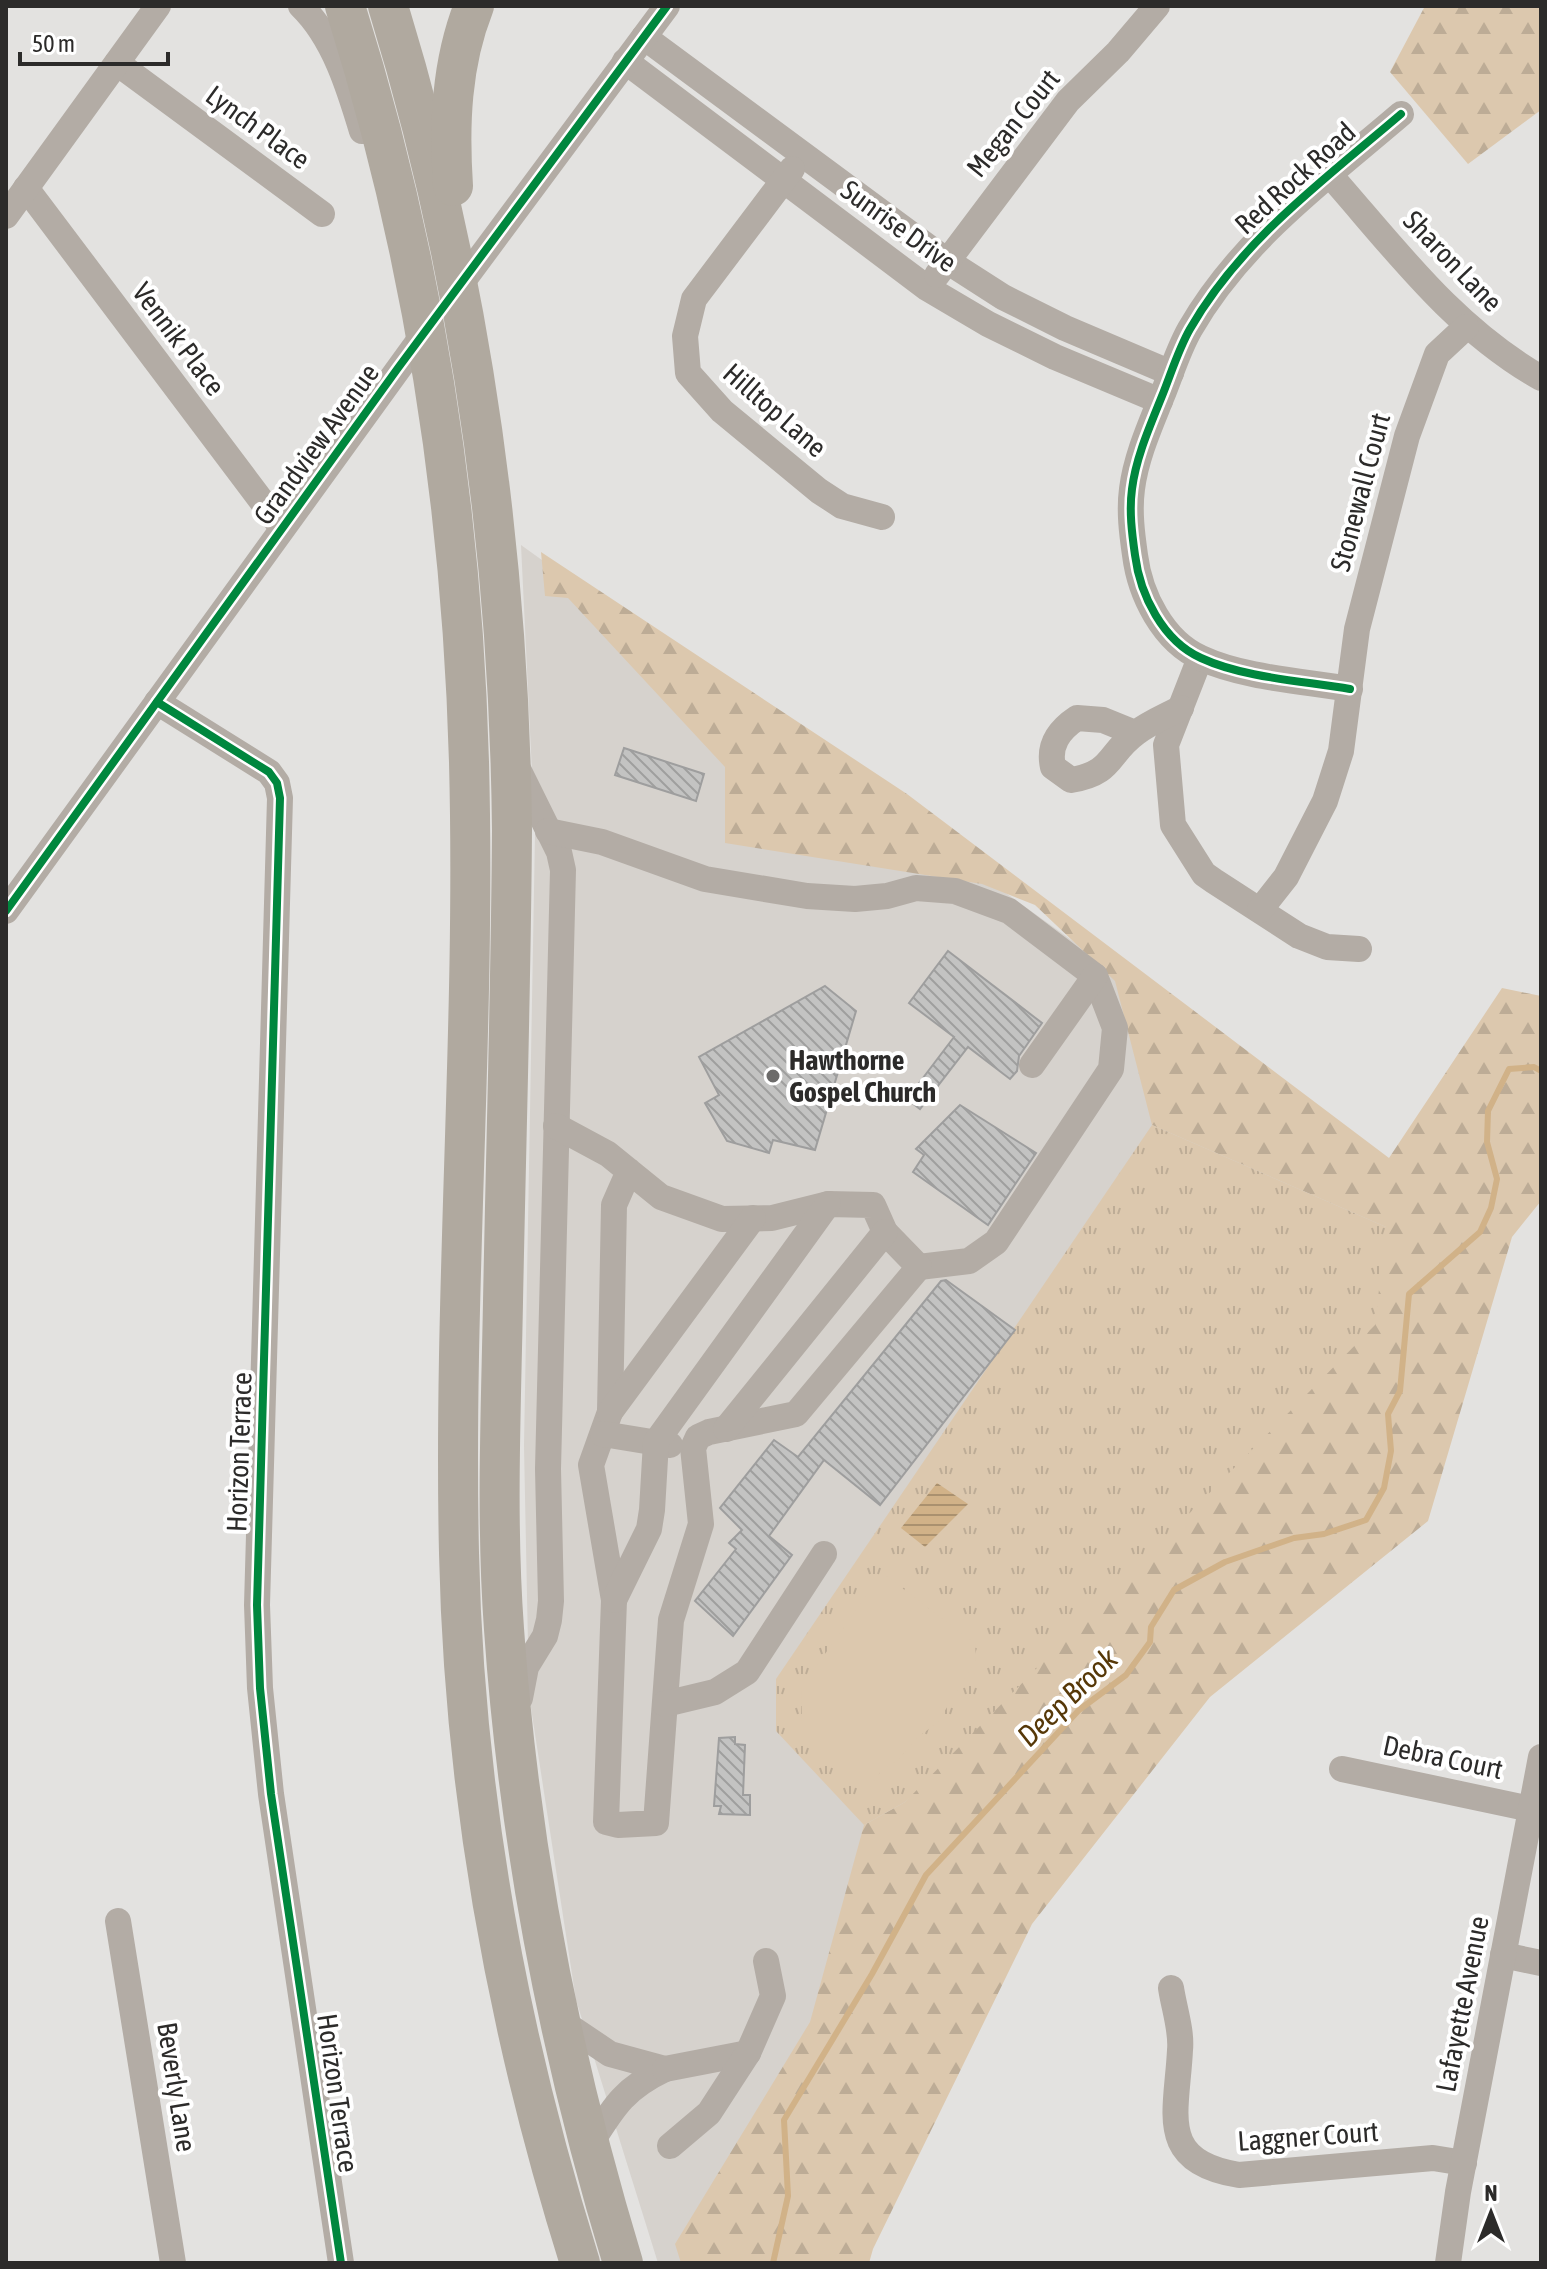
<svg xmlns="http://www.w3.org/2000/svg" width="1547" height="2269" viewBox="0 0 1547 2269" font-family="'Asap Condensed',sans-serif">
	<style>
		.built { fill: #d6d2cd }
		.forest { fill: url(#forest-firs) }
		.park { fill: url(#park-tufts) }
		.pitch { fill: #dcc8ae }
		.water { fill: url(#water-rules) }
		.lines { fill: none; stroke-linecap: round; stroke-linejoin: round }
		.stream { stroke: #d1b288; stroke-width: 6 }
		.building { fill: url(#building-back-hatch); stroke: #9e9e9e; stroke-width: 2 }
		.minor { stroke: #b3aca5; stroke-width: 26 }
		.highway { stroke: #b0a99f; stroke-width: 40 }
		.cycleway-casing { stroke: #fff; stroke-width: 13 }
		.cycleway { stroke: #00873e; stroke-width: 8 }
		.poi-dot { fill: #6c6b6a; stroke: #fff; stroke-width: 3 }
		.labels { text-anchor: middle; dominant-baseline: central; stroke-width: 8; stroke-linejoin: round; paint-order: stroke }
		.street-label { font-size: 28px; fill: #2c2b2a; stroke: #fff }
		.poi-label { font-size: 28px; font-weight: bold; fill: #2c2b2a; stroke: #fff; text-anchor: start }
		.water-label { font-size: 30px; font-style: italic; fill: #563808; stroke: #fff }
	</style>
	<defs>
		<pattern id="forest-firs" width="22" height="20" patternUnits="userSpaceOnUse" patternTransform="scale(2)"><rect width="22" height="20" fill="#dcc8ae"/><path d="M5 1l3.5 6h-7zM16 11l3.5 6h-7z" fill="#bdac96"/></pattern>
		<pattern id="park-tufts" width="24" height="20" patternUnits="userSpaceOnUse" patternTransform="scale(2)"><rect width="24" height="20" fill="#dcc8ae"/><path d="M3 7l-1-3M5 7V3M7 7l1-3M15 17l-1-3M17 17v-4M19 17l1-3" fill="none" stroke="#bdac96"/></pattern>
		<pattern id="water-rules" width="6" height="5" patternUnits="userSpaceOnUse" patternTransform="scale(2)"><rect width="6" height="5" fill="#d1b288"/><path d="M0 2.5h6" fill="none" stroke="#aa916f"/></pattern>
		<pattern id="building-back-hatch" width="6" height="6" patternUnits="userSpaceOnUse" patternTransform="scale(2)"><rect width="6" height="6" fill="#c3c3c2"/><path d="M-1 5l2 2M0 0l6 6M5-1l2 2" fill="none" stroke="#9f9f9e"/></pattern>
	</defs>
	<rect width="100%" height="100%" fill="#e3e2e0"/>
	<polygon class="built" points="521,545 1382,1163 1429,1257 712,2263 658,2263 576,2000 529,1695 524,1446 535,834"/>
	<g class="forest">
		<polygon points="1425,6 1541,6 1541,110 1468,164 1390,72"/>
		<polygon points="541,552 907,794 1389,1158 1502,988 1541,996 1541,1201 1512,1237 1428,1521 1210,1697 1032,1924 873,2249 869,2263 681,2263 675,2244 810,2022 864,1825 905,1802 1386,1227 1152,1125 1115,981 1035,905 982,884 725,843 725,767 568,598 545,596"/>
	</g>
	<polygon class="park" points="1152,1125 1386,1227 1375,1325 905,1802 864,1825 776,1731 776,1679"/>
	<polygon class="pitch" points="882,1573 975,1643 976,1660 938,1722 917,1738 899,1759 882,1770 870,1787 802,1721 801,1688"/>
	<polygon class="water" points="937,1483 968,1504 925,1547 901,1528"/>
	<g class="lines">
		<polyline class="stream" points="773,2263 788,2196 784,2120 872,1974 926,1875 1079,1710 1126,1675 1150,1642 1151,1627 1174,1590 1225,1562 1294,1538 1324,1534 1366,1520 1384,1488 1391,1451 1388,1414 1400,1391 1409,1294 1480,1232 1491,1208 1497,1179 1487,1142 1488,1111 1509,1069 1534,1067 1541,1071"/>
	</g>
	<g class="building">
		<polygon points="624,748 704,774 696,801 615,775"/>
		<polygon points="948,951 1042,1023 1019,1056 1017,1071 1010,1079 968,1047 920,1109 907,1099 954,1037 909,1003"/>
		<polygon points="825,986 856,1011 815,1150 773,1140 769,1153 727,1141 705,1103 719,1095 699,1057"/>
		<polygon points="960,1105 1036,1153 988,1225 913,1172 924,1155 916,1149"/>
		<polygon points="946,1280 1015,1330 880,1505 824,1460 769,1536 792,1555 733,1636 695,1601 736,1549 729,1543 742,1530 720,1508 774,1440 798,1457 941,1281"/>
		<polygon points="735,1737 735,1744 745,1745 743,1795 750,1795 750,1815 719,1814 721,1806 714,1806 719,1738"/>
	</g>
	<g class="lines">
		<g class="minor">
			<path d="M301 6C334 38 349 88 362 131"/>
			<polyline points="644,37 947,261 1003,297 1065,328 1171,373"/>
			<polyline points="625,61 927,288 988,324 1055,357 1160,401"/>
			<polyline points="117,63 322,214"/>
			<polyline points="792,169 694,299 685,336 688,373 722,411 819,491 842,506 882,517"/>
			<path d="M1330 175C1396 250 1453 328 1541 378"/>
			<polyline points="26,188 282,528"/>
			<polyline points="6,216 158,6"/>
			<polyline points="937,275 1068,101 1118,52 1157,6"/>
			<polyline points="454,293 667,6"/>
			<polyline points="1200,658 1166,745 1173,825 1204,874 1214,881 1299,936 1327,947 1359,949"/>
			<path d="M1350 689C1304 681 1244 678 1201 658 1163 641 1140 595 1135 555 1132 534 1129 511 1132 489 1136 457 1150 426 1162 396 1171 374 1178 350 1190 329 1241 240 1324 180 1401 114"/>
			<polyline points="157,702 269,772 277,783 280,798 257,1605 260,1688 271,1794 341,2263"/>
			<path d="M1135 733 1103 720 1077 718C1059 730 1048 745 1053 767L1071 780C1114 773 1107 754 1136 733 1149 723 1166 716 1181 708"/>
			<polyline points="517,767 559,852 563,870 548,1469 551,1601 549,1620 545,1636 526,1667 520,1698"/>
			<polyline points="548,831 602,842 705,879 807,896 855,899 887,896 916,888 955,891 1009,911 1095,976 1115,1028 1111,1069 996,1242 969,1261 919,1267"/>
			<polyline points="1260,910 1286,877 1325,801 1341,751 1357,629 1407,436 1437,354 1466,327"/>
			<polyline points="6,911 428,328"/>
			<polyline points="1032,1065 1095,976"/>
			<polyline points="556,1126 608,1154 661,1197 722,1219 772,1218 828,1204 873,1205 885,1232 919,1267 796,1414 709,1432 698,1437 693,1448 701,1524 671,1620 656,1823 618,1825 606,1822 614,1600 591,1465 610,1412 614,1205 629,1171"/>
			<polyline points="610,1412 753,1218"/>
			<polyline points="726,1429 885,1232"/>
			<polyline points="603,1434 670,1445"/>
			<polyline points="614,1600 649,1529 652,1510 656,1442 828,1204"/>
			<polyline points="665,1704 715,1692 747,1672 824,1554"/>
			<polyline points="1342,1769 1531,1809"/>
			<polyline points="118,1921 173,2263"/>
			<polyline points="1503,1955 1541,1963"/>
			<path d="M1171 1988C1174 2008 1182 2031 1180 2050 1177 2113 1156 2162 1239 2175L1433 2158 1464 2163"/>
			<path d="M558 2019 610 2054 665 2069C623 2089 613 2108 589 2146"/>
			<polyline points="665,2069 748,2053"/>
			<polyline points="670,2146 709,2113 748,2053 773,1996 766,1961"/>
			<polyline points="1448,2263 1458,2192 1541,1757"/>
		</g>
		<g class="highway">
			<path d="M345 6C422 250 462 506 469 762 476 1026 453 1289 459 1553 464 1793 508 2034 580 2263"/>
			<path d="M388 6C470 273 509 551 512 830 511 987 506 1144 503 1302 501 1411 496 1520 504 1629 519 1845 560 2056 623 2263"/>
			<path d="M453 186C449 125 451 64 474 6"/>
		</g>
		<g class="cycleway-casing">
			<g id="cycleway">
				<path d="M1350 689C1304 681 1244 678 1201 658 1163 641 1140 595 1135 555 1132 534 1129 511 1132 489 1136 457 1150 426 1162 396 1171 374 1178 350 1190 329 1241 240 1324 180 1401 114"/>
				<polyline points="157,702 269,772 277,783 280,798 257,1605 260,1688 271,1794 341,2263"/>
				<polyline points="6,911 398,368 667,6"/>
			</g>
		</g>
		<use href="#cycleway" class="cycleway"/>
	</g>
	<circle class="poi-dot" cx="773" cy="1076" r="8"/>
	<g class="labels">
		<g class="street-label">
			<text transform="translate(1013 123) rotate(-51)">Megan Court</text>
			<text transform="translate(258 127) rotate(36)">Lynch Place</text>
			<text transform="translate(1295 178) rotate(-42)">Red Rock Road</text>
			<text transform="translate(899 226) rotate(36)">Sunrise Drive</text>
			<text transform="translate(1453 261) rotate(46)">Sharon Lane</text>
			<text transform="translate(179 339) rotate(53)">Vennik Place</text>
			<text transform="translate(775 410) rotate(41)">Hilltop Lane</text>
			<text transform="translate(316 444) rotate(-54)">Grandview Avenue</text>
			<text transform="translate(1360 492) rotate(-75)">Stonewall Court</text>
			<text transform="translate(239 1452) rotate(-88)">Horizon Terrace</text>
			<text transform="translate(1443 1757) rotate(12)">Debra Court</text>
			<text transform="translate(1462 2004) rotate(-79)">Lafayette Avenue</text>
			<text transform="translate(177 2087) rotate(81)">Beverly Lane</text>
			<text transform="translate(338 2093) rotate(82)">Horizon Terrace</text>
			<text transform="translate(1308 2136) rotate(-4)">Laggner Court</text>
		</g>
		<g class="poi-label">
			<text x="789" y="1060">Hawthorne<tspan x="789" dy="32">Gospel Church</tspan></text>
		</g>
		<g class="water-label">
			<text transform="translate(1067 1697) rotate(-44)">Deep Brook</text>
		</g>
	</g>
	<rect width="1547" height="2269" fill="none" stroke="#2c2b2a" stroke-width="16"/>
	<g transform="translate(1491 2213)" stroke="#ffffff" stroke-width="6" paint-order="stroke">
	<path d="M0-6L14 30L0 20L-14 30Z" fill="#2c2b2a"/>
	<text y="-12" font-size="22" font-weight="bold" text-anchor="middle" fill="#2c2b2a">N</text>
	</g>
	<path d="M20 52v12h148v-12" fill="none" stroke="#2c2b2a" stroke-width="4"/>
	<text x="32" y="52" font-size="24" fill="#2c2b2a" stroke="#ffffff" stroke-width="6" paint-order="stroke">50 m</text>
</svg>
